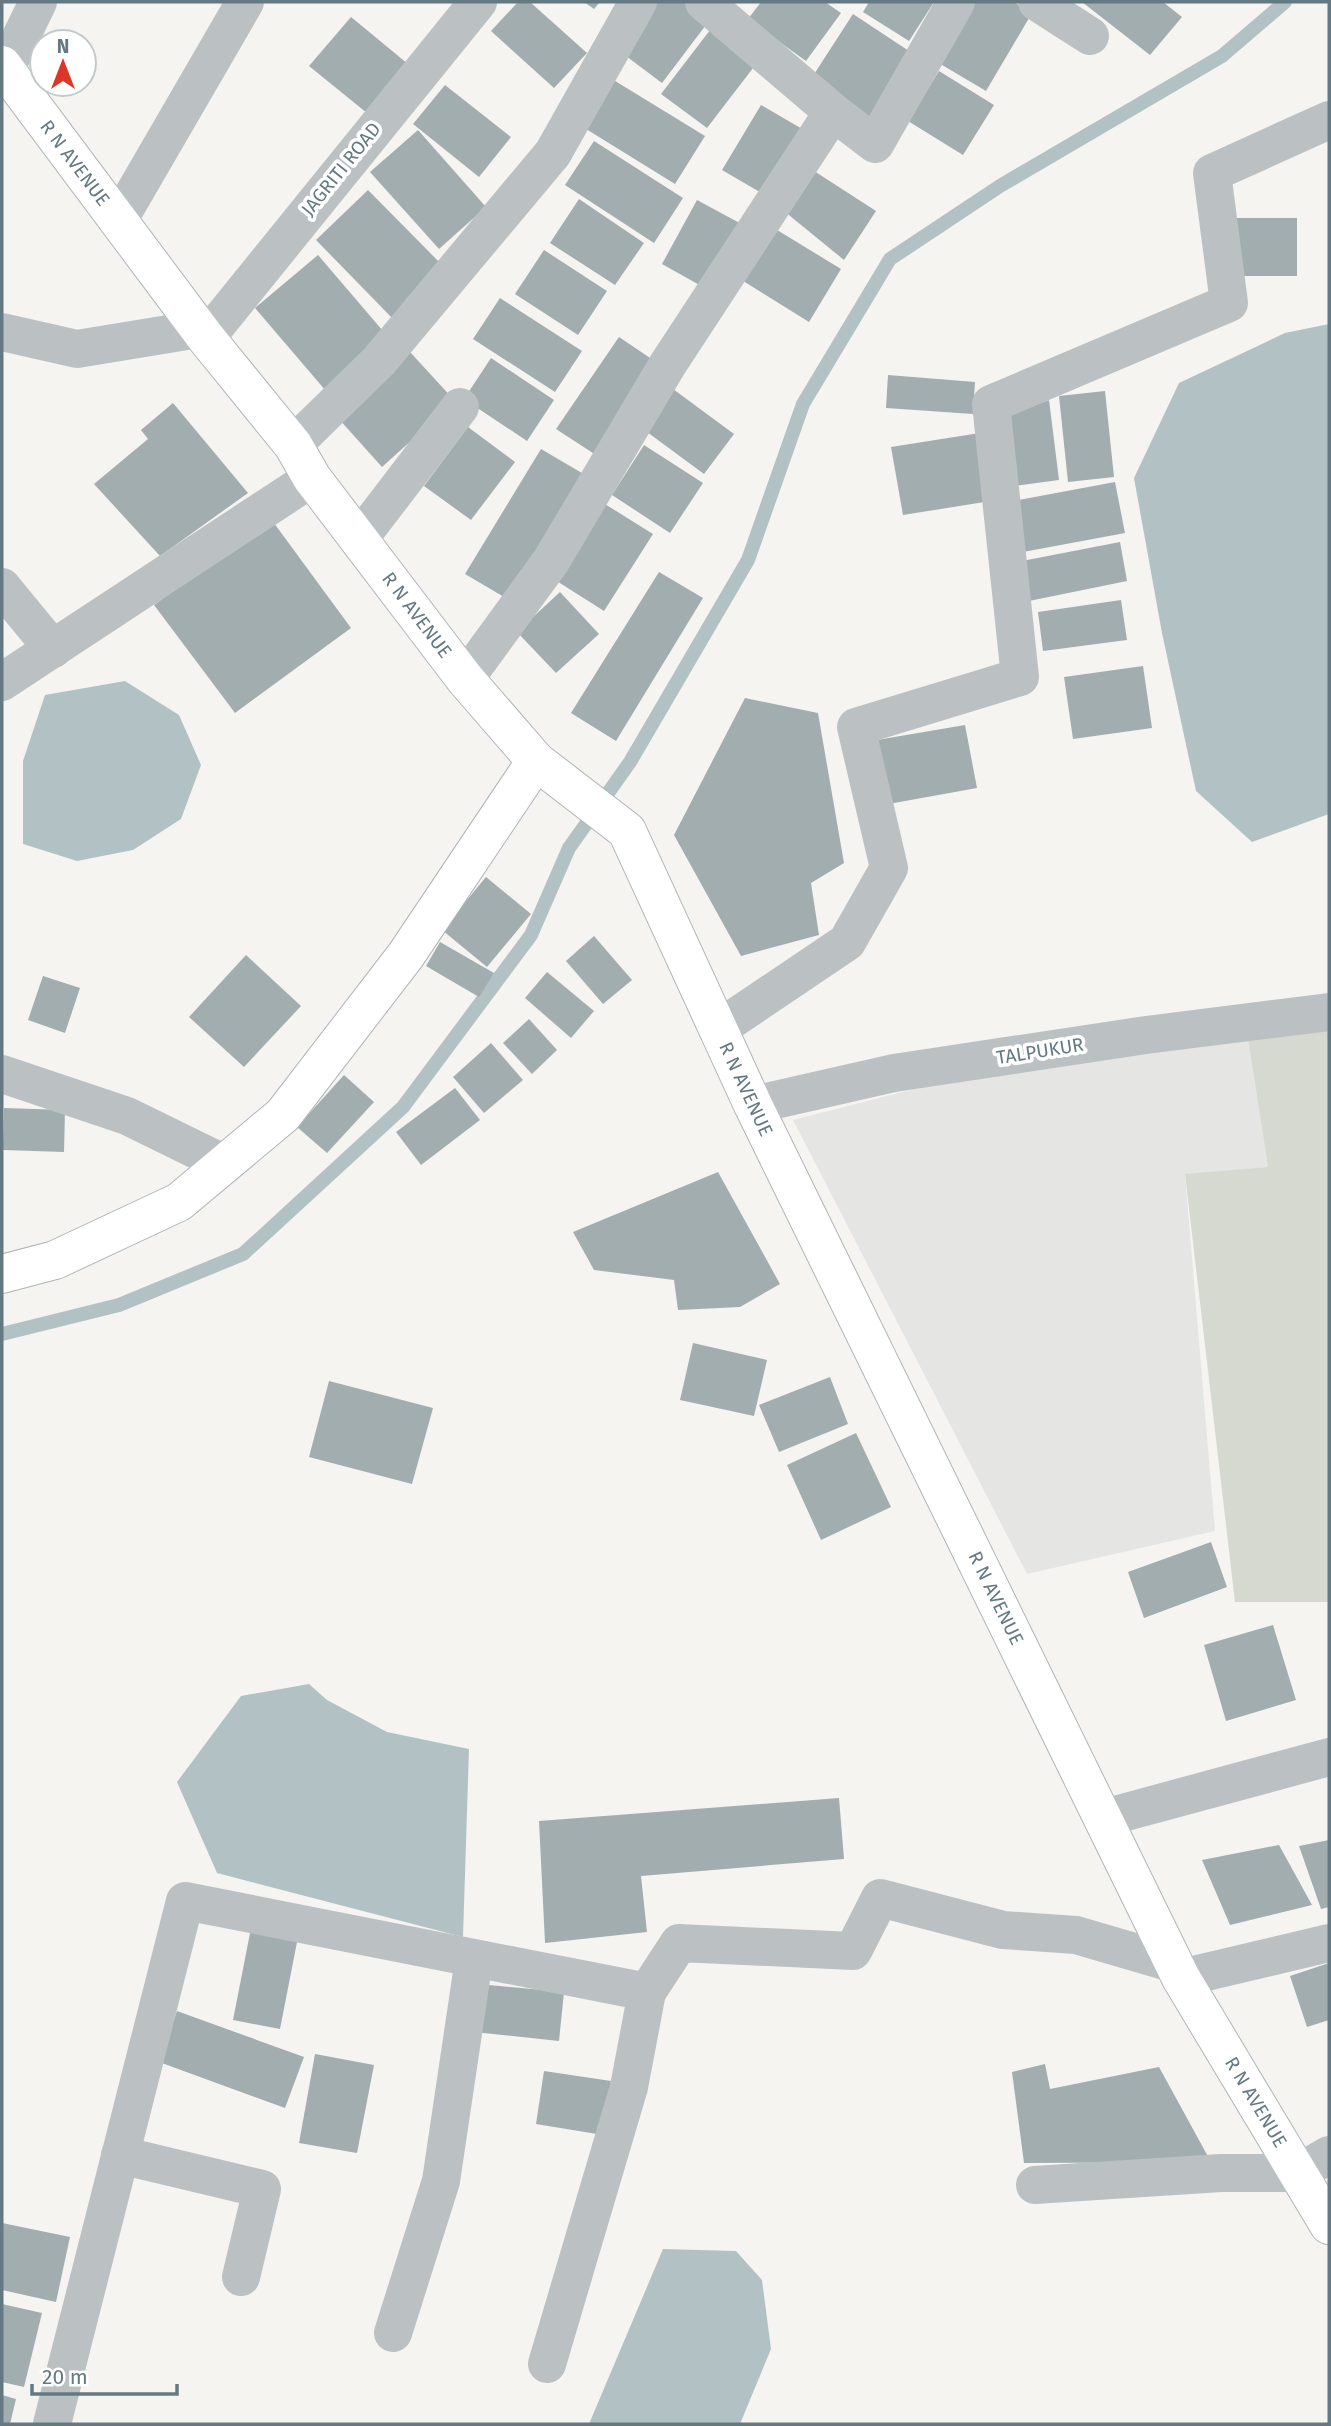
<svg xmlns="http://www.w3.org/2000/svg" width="1331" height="2426" viewBox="0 0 1331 2426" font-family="'Fira Sans',sans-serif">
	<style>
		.built { fill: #e5e6e4 }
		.green { fill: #d5d9d0 }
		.water { fill: #b2c2c4 }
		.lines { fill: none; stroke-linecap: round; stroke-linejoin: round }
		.stream { stroke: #b2c2c4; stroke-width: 14 }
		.building { fill: #a2adb0 }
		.secondary-casing { stroke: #aeb5b8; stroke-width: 40 }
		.primary-casing { stroke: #afb5b8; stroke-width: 40 }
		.street { stroke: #bbc1c3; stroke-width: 38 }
		.secondary { stroke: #fff; stroke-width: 38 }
		.primary { stroke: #fff; stroke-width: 38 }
		.labels { text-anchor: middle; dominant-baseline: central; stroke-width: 7; stroke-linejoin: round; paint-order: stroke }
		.street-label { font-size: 19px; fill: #647981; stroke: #fff }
	</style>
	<rect width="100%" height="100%" fill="#f5f4f1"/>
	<polygon class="built" points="1248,1039 1268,1167 1185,1175 1215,1531 1027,1574 793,1120 984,1071"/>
	<polygon class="green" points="1329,1029 1329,1602 1235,1602 1185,1174 1268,1167 1248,1039"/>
	<g class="water">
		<polygon points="1329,324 1329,814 1252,842 1196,791 1162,633 1134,478 1179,383 1285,333"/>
		<polygon points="125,681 179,715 201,765 181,819 133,850 77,861 23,844 23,761 45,695"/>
		<polygon points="309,1684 327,1700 387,1732 469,1749 463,1937 217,1873 177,1782 241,1696"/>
		<polygon points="663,2249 736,2251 762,2280 771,2349 740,2424 589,2424"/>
	</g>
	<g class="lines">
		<polyline class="stream" points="2,1334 119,1305 243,1254 403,1107 531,935 569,848 630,762 748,560 803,404 890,259 1000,186 1222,56 1285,2"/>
	</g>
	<g class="building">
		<polygon points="518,2 530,2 587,53 554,88 491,31"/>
		<polygon points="584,2 600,2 594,9"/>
		<polygon points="654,2 691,2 712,17 662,83 618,50"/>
		<polygon points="761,2 825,2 841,13 806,61 748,19"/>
		<polygon points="869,2 934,2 909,41 863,12"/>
		<polygon points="966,2 1014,2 1032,13 986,91 932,59"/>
		<polygon points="1082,2 1163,2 1182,17 1150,55"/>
		<polygon points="853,14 912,53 869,120 809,82"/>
		<polygon points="351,17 408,64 367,113 309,66"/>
		<polygon points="717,21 763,55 707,128 661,94"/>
		<polygon points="939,71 994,105 963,155 908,121"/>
		<polygon points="607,76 705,136 675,184 578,124"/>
		<polygon points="445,85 511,137 479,177 413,124"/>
		<polygon points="761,105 809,133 770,198 722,170"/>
		<polygon points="418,130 486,207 439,249 370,172"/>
		<polygon points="594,141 683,198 654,243 565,185"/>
		<polygon points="811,169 876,211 844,260 784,211"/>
		<polygon points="368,190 448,271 396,322 316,240"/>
		<polygon points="579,199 644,243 615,285 550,243"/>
		<polygon points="697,200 747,227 712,292 662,264"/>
		<rect x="1235" y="218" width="62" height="58"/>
		<polygon points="764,222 841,269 809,322 732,274"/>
		<polygon points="544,250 607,291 578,335 515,294"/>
		<polygon points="318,255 389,338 326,391 255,308"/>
		<polygon points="500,298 582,351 555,392 473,339"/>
		<polygon points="619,337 662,366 599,457 556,429"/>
		<polygon points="410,352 455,401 382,467 338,418"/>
		<polygon points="491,358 554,400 527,441 464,399"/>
		<polygon points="888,375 975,382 973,414 886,408"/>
		<polygon points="673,389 734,434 704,474 643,429"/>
		<polygon points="1105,391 1114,477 1068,482 1059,396"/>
		<polygon points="1049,400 1059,480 1015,486 1006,416"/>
		<polygon points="173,403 248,493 160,556 94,484 148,439 141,430"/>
		<polygon points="468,427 515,462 471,520 424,486"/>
		<polygon points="986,432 997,500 903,515 891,447"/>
		<polygon points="644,445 703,483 670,533 612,495"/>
		<polygon points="541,449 587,476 511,601 465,574"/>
		<polygon points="1115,482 1125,533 1023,552 1013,501"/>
		<polygon points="600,501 653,534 604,611 552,578"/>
		<polygon points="271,519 351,628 235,713 154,605"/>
		<polygon points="1120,542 1127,581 1029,601 1022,561"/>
		<polygon points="659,572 703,598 616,741 571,713"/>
		<polygon points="560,592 599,634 556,673 517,632"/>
		<polygon points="1121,600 1127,640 1043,651 1038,612"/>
		<polygon points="1143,666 1152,728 1073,739 1064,677"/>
		<polygon points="745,698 818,713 844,863 811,883 819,935 741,956 674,835"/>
		<polygon points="965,725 977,788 883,805 871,741"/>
		<polygon points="486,877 531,914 487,967 442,930"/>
		<polygon points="594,936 632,980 603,1004 566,961"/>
		<polygon points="440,942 494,973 479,997 426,966"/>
		<polygon points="246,955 301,1006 244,1067 189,1017"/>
		<polygon points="547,972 594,1011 571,1038 525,998"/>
		<polygon points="43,976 80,988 65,1033 28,1020"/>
		<polygon points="529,1019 557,1050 532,1074 503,1043"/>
		<polygon points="491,1043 523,1080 484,1113 453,1077"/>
		<polygon points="344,1075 374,1102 327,1153 297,1127"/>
		<polygon points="455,1088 480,1120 421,1165 396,1132"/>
		<polygon points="4,1108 65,1110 64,1152 3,1150"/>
		<polygon points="718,1172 780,1284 740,1307 678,1310 674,1280 594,1270 573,1232"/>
		<polygon points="693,1343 767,1360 754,1416 680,1400"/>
		<polygon points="830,1377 848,1424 779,1452 759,1405"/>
		<polygon points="329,1381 433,1408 412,1484 309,1457"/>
		<polygon points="856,1433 891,1507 821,1540 787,1465"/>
		<polygon points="1211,1542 1227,1587 1144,1618 1128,1572"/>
		<polygon points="1273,1625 1296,1700 1226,1721 1204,1645"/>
		<polygon points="839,1798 844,1859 641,1876 647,1932 545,1943 539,1821"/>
		<polygon points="1329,1840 1329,1907 1321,1909 1299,1846"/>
		<polygon points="1279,1845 1312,1905 1230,1925 1202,1860"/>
		<polygon points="251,1928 298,1937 280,2029 233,2020"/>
		<polygon points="1329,1963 1329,2020 1307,2027 1290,1976"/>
		<polygon points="478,1984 564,1992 559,2041 474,2032"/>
		<polygon points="177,2011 304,2057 285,2108 159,2062"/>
		<polygon points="315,2054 374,2065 357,2153 299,2143"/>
		<polygon points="1045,2064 1050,2089 1159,2067 1211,2162 1024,2163 1012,2072"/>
		<polygon points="544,2071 611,2081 603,2135 536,2124"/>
		<polygon points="2,2223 70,2237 56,2302 2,2290"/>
		<polygon points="2,2304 42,2313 24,2387 2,2382"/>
		<polygon points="2,2395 16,2399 10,2424 2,2424"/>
	</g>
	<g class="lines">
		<g class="secondary-casing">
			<polyline id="secondary" points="2,1274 55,1260 179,1202 283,1115 406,955 536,761"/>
		</g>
		<g class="primary-casing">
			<polyline id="primary" points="2,65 206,338 293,445 312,478 465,679 536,761 627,831 753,1105 1181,1978 1329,2225"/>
		</g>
		<g class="street">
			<polyline points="704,2 833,112 875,144 956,2"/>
			<polyline points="1037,2 1090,36"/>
			<polyline points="5,70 38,2"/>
			<polyline points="118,221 245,2"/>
			<polyline points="2,332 77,349 199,329"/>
			<polyline points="206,338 478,2"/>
			<polyline points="293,445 379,361 553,153 638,2"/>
			<polyline points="359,539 460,407"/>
			<polyline points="2,587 53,649"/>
			<polyline points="465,679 551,561 668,364 833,112"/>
			<polyline points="2,682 312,478"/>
			<polyline points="718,1029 847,942 889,868 856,727 1020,677 991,404 1229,303 1212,173 1329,120"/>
			<polyline points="2,1074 127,1116 225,1164"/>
			<polyline points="753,1105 894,1073 1146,1035 1329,1012"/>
			<polyline points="1104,1818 1329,1757"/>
			<polyline points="1181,1978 1329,1943"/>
			<polyline points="120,2155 262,2189 241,2277"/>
			<polyline points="1035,2185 1221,2173 1298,2173 1329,2155"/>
			<polyline points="393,2333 441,2181 474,1959"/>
			<polyline points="547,2364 629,2087 647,1992"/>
			<polyline points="52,2424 185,1901 647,1992 679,1943 853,1951 880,1898 1003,1930 1076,1935 1175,1964"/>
		</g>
		<use href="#secondary" class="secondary"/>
		<use href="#primary" class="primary"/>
	</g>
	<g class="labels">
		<g class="street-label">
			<text transform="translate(75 163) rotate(53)">R N AVENUE</text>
			<text transform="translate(341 169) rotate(-51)">JAGRITI ROAD</text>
			<text transform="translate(417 615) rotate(53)">R N AVENUE</text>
			<text transform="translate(1040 1051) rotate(-9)">TALPUKUR</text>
			<text transform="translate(746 1089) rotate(65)">R N AVENUE</text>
			<text transform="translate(996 1598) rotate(64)">R N AVENUE</text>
			<text transform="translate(1256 2102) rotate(59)">R N AVENUE</text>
		</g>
	</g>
	<rect width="1331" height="2426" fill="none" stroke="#647981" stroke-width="7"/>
	<g transform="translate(63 63)"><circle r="33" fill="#ffffff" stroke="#c1c9cd" stroke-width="2"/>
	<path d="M0-5L12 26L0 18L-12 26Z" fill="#dc3629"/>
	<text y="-10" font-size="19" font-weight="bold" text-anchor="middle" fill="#647981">N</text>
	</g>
	<path d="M32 2384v10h145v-10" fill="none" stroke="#647981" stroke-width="3.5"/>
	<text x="42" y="2384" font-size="21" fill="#647981" stroke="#ffffff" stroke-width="5" paint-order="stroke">20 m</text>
</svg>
